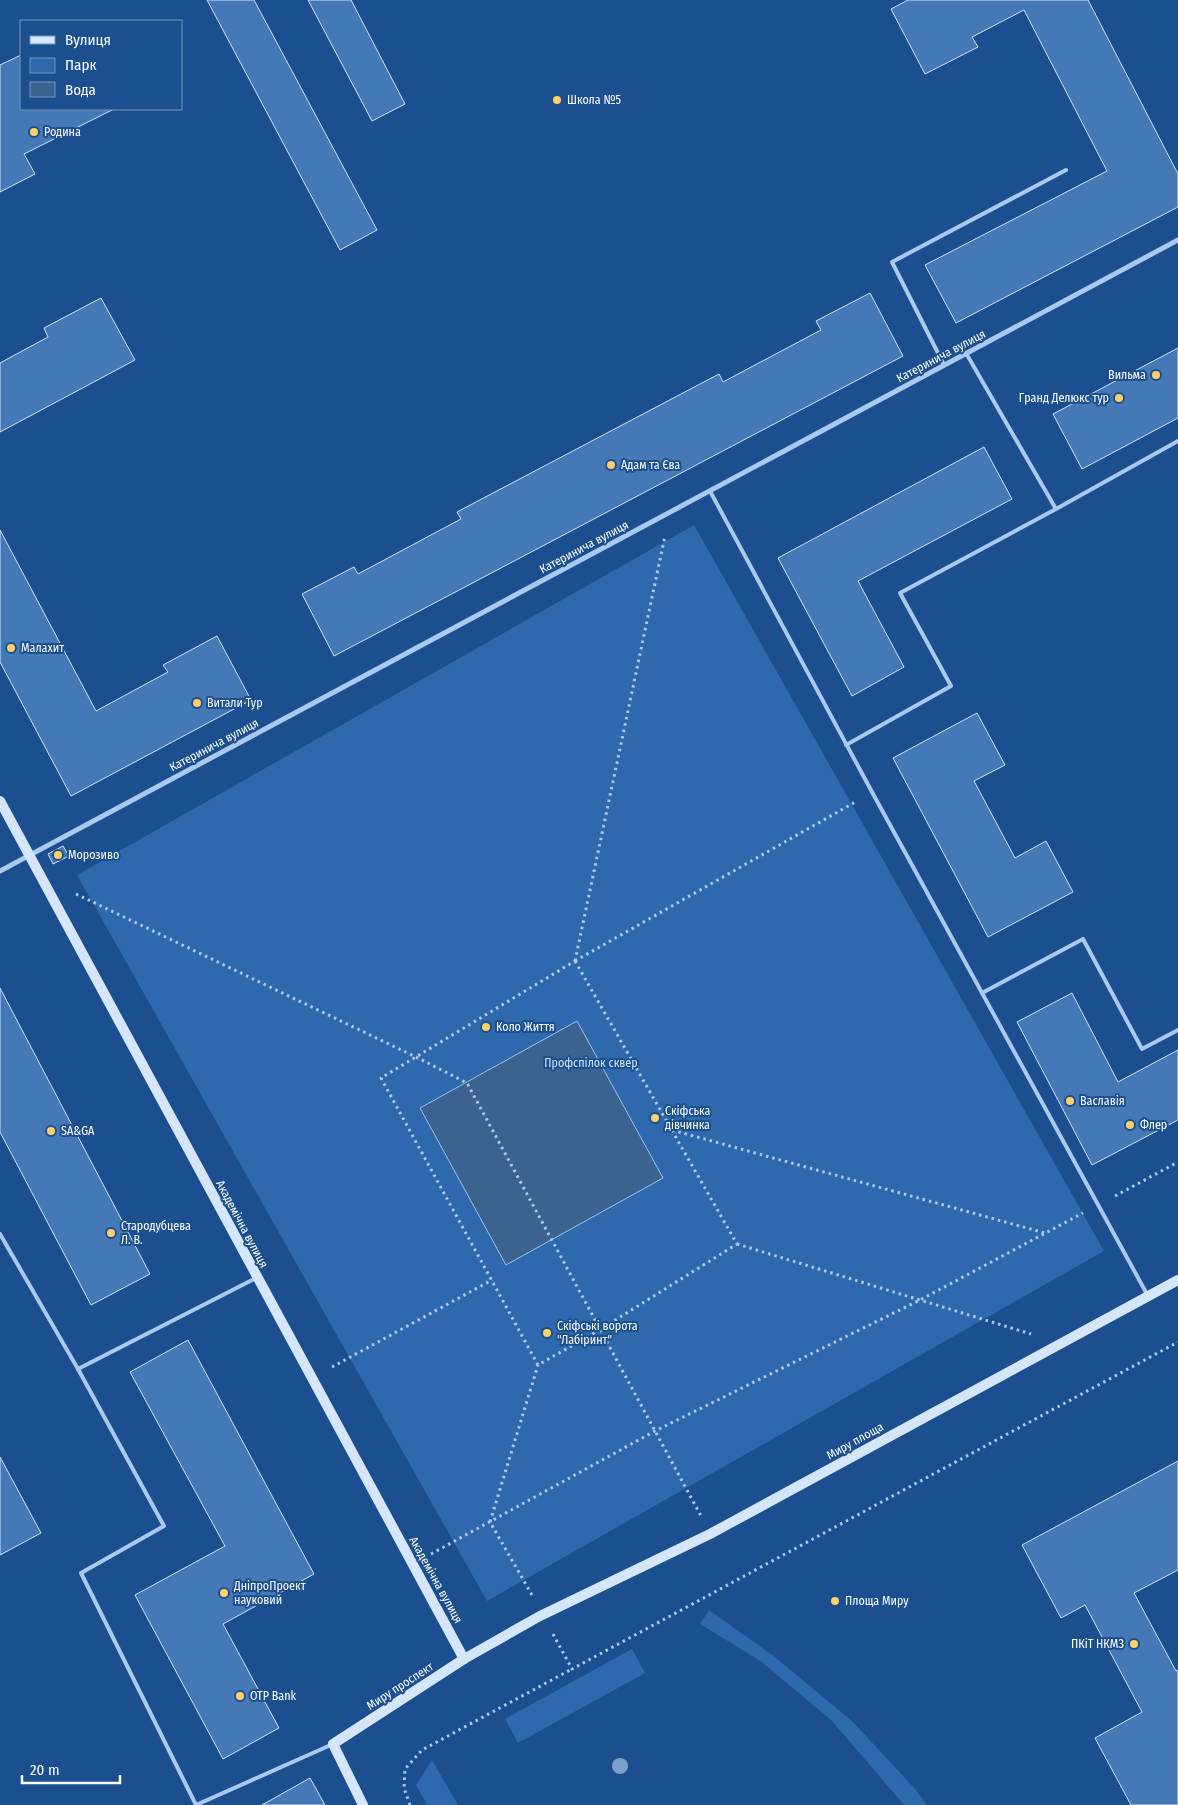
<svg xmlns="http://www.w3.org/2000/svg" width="1178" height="1805" viewBox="0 0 1178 1805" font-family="'Fira Sans Condensed',sans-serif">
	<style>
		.green { fill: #2e69ad }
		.water { fill: #3c6290; stroke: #9cc4f0 }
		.building { fill: #4478b7; stroke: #cfe3fa }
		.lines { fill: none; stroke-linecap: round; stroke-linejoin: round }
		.path { stroke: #a9c9ee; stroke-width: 3; stroke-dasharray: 2.5 4; stroke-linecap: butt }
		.lane { stroke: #a9c9ee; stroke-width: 4 }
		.street { stroke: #a9c9ee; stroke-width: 5 }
		.secondary { stroke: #d6e6fa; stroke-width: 10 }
		.tree { fill: #7ea0ca }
		.poi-dot { fill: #ffd166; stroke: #1b4f8f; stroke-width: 2 }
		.labels { text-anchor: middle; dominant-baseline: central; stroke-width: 4; stroke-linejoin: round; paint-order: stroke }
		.poi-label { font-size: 12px; fill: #fff; stroke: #1b4f8f; text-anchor: start }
		.street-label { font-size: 12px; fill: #fff; stroke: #1b4f8f }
		.park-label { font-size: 12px; fill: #cfe3fa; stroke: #1b4f8f }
	</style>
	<rect width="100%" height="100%" fill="#1b4f8f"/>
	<g class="green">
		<polygon points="694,525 1104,1251 487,1601 77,875"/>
		<polygon points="709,1610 775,1657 852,1721 916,1790 927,1805 904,1805 833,1722 762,1662 700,1624"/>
		<polygon points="632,1649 645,1673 518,1743 505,1719"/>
		<polygon points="432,1760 458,1805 427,1805 416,1785"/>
	</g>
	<polygon class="water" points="577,1021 663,1178 506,1265 420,1108"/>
	<g class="building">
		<polygon points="207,0 254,0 377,230 340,250"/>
		<polygon points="308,0 351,0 405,104 372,121"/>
		<polygon points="908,0 1088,0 1178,174 1178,207 956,323 925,265 1107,171 1024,10 972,37 978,47 925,74 891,9"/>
		<polygon points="21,55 21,109 114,109 24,154 35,174 0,192 0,65"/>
		<polygon points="870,293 903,356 334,656 302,594 354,567 358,574 461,519 457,512 719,374 723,382 821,330 816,321"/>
		<polygon points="101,298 135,360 0,432 0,363 48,337 44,328"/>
		<polygon points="1178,348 1178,418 1082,469 1053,414"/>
		<polygon points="984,447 1012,499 858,581 904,667 852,696 778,558"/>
		<polygon points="0,530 96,711 168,672 163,665 217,636 251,700 71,796 0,662"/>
		<polygon points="977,713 1005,765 974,781 1015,858 1046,841 1073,892 988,937 893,758"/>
		<polygon points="63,846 69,856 53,864 48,854"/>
		<polygon points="0,988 150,1274 91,1305 0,1132"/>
		<polygon points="1072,993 1118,1082 1178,1050 1178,1120 1092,1165 1017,1022"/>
		<polygon points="188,1340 314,1574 223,1624 279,1728 223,1759 135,1595 225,1546 130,1372"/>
		<polygon points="0,1457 41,1533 0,1555"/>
		<polygon points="1178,1461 1178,1570 1134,1593 1176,1671 1178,1670 1178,1805 1131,1805 1095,1738 1142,1712 1085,1605 1061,1618 1022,1545"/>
		<polygon points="310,1778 325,1805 262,1805"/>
	</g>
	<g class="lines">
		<g class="path">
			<polyline points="76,894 416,1057 467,1083 701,1516"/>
			<polygon points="575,961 737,1244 601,1329 538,1365 381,1078"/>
			<polyline points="575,961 665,536"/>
			<polyline points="575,961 857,801"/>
			<polyline points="672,1130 1045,1233"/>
			<polyline points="1115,1196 1178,1162"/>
			<polyline points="737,1244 1031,1334"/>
			<polyline points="332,1367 492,1280"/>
			<polyline points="431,1554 655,1431 920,1300 1083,1213"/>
			<polyline points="532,1595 490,1522 538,1365"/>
			<polyline points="553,1634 572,1669 1178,1342"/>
			<polyline points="410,1805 404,1788 405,1769 422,1750 572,1669"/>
		</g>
		<g class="lane">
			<polyline points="944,365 892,262 1066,170"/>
			<polyline points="710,491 872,792 1148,1296"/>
			<polyline points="1056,509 1178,441"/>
			<polyline points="846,745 951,686 900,593 1056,509 966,353"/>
			<polyline points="982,993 1083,939 1142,1049 1178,1030"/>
			<polyline points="0,1234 78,1369 164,1526 81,1573 196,1805"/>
			<polyline points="78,1369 256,1278"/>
			<polyline points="196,1805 333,1744"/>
		</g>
		<polyline class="street" points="0,871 1178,240"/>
		<g class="secondary">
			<polyline points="0,801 464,1659"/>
			<polyline points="363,1805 333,1744 464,1659 540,1616 710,1534 1178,1280"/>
		</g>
	</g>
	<circle class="tree" cx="620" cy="1766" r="8"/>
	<g class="poi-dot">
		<circle cx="557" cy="100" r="5"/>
		<circle cx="34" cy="132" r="5"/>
		<circle cx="1156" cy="375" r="5"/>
		<circle cx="1119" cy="398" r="5"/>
		<circle cx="611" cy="465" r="5"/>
		<circle cx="11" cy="648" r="5"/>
		<circle cx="197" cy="703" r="5"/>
		<circle cx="58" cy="855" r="5"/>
		<circle cx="486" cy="1027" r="5"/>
		<circle cx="1070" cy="1101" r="5"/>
		<circle cx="655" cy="1118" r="5"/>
		<circle cx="1130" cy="1125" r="5"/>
		<circle cx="51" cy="1131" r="5"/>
		<circle cx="111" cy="1233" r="5"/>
		<circle cx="547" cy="1333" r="5"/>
		<circle cx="224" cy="1593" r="5"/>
		<circle cx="835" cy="1601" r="5"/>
		<circle cx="1134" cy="1644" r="5"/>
		<circle cx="240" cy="1696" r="5"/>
	</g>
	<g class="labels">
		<g class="poi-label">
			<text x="567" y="100">Школа №5</text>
			<text x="44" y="132">Родина</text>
			<text x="1146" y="375" text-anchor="end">Вильма</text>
			<text x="1109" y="398" text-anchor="end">Гранд Делюкс тур</text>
			<text x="621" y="465">Адам та Єва</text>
			<text x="21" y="648">Малахит</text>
			<text x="207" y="703">Витали Тур</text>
			<text x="68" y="855">Морозиво</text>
			<text x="496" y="1027">Коло Життя</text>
			<text x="1080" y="1101">Ваславія</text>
			<text x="665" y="1111">Скіфська<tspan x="665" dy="14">дівчинка</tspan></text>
			<text x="1140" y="1125">Флер</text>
			<text x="61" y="1131">SA&amp;GA</text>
			<text x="121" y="1226">Стародубцева<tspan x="121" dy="14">Л. В.</tspan></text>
			<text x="557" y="1326">Скіфські ворота<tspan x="557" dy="14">"Лабіринт"</tspan></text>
			<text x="234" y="1586">ДніпроПроект<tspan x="234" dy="14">науковий</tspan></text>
			<text x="845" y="1601">Площа Миру</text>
			<text x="1124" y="1644" text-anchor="end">ПКіТ НКМЗ</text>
			<text x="250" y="1696">OTP Bank</text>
		</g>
		<g class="street-label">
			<text transform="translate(941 356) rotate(-28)">Катеринича вулиця</text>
			<text transform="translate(584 547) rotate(-28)">Катеринича вулиця</text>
			<text transform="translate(214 745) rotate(-28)">Катеринича вулиця</text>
			<text transform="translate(242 1224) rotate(62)">Академічна вулиця</text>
			<text transform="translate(855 1441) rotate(-29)">Миру площа</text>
			<text transform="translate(436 1580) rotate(61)">Академічна вулиця</text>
			<text transform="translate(400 1686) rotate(-33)">Миру проспект</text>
		</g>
		<g class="park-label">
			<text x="591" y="1063">Профспілок сквер</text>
		</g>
	</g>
	<rect x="20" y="20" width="162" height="90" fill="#1b4f8f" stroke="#7695bc"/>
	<rect x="30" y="36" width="25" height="8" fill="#d6e6fa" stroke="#7695bc"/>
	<text x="65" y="45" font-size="15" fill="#ffffff">Вулиця</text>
	<rect x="30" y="58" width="25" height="15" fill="#2e69ad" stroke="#7695bc"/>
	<text x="65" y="70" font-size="15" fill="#ffffff">Парк</text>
	<rect x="30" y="82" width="25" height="15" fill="#3c6290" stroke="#7695bc"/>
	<text x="65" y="95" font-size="15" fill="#ffffff">Вода</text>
	<path d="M22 1775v8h98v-8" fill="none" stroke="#ffffff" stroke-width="2.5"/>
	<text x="30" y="1775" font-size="15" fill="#ffffff" stroke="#1b4f8f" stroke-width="4" paint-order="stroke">20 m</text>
</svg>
